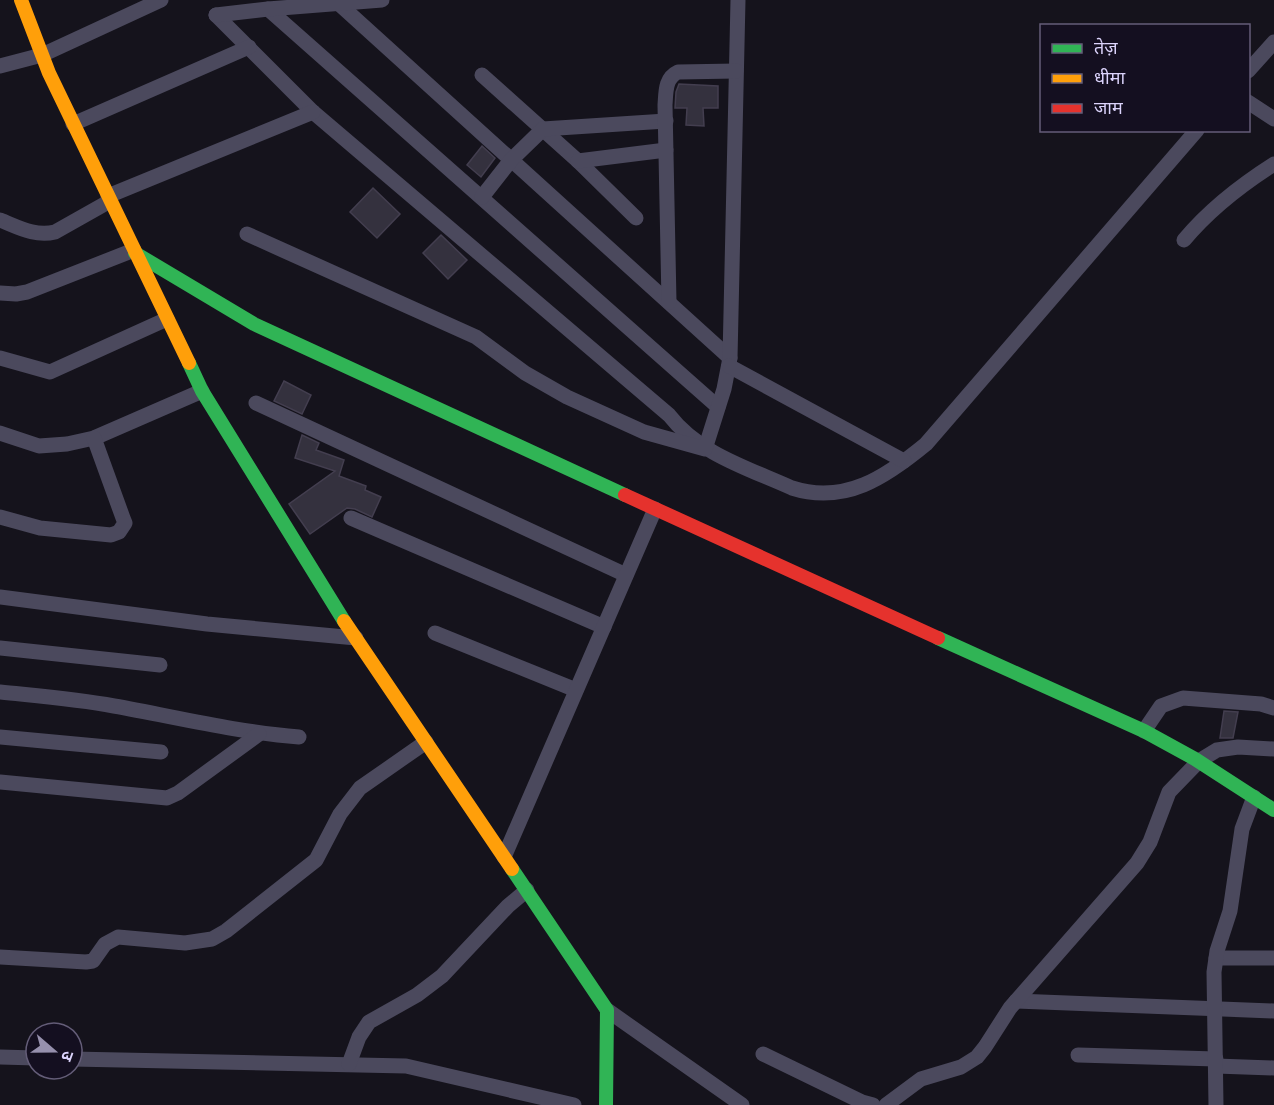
<svg xmlns="http://www.w3.org/2000/svg" width="1274" height="1105" viewBox="0 0 1274 1105" font-family="'Titillium Web','Noto Sans Devanagari',sans-serif">
	<style>
		.building { fill: #34313e; stroke: #433e4f; stroke-width: 1.5 }
		.lines { fill: none; stroke-linecap: round; stroke-linejoin: round }
		.street { stroke: #4b495d; stroke-width: 15 }
		.fast { stroke: #30b455; stroke-width: 14 }
		.slow { stroke: #ff9f0a; stroke-width: 14 }
		.jam { stroke: #e5322d; stroke-width: 14 }
	</style>
	<rect width="100%" height="100%" fill="#15131c"/>
	<g class="building">
		<polygon points="679,84 718,86 718,108 703,108 704,126 686,125 687,108 675,108 676,92"/>
		<polygon points="482,146 495,158 481,177 467,165"/>
		<polygon points="373,188 400,214 377,238 350,212"/>
		<polygon points="441,235 467,260 448,279 423,253"/>
		<polygon points="284,381 311,395 302,414 274,401"/>
		<polygon points="302,435 319,443 316,450 344,460 339,476 366,486 365,490 381,497 372,517 355,509 347,508 310,534 289,504 335,471 295,458"/>
		<polygon points="1224,711 1238,712 1233,738 1220,738"/>
	</g>
	<g class="lines">
		<g class="street">
			<polyline points="338,3 730,358"/>
			<polyline points="268,9 718,407"/>
			<path d="M216 15 313 112 669 415C699 454 748 468 792 488 845 505 886 477 926 444L1197 130"/>
			<polyline points="216,15 268,9 382,0"/>
			<polyline points="0,66 42,55 161,0"/>
			<polyline points="1248,71 1274,42"/>
			<polyline points="482,75 578,161 636,218"/>
			<polyline points="1248,102 1274,119"/>
			<polyline points="73,124 249,47"/>
			<polyline points="578,161 666,150"/>
			<polyline points="108,196 313,112"/>
			<polyline points="482,197 511,160 543,129 666,121"/>
			<path d="M0 220C18 227 35 237 55 232L110 201"/>
			<polyline points="247,234 476,337 525,373 567,397 644,432 705,449 724,389 730,358 738,0"/>
			<path d="M1184 240C1209 210 1241 185 1274 164"/>
			<polyline points="0,293 16,294 27,292 134,250"/>
			<path d="M669 302 665 105C666 92 665 78 678 72L736 71"/>
			<polyline points="0,358 50,372 167,319"/>
			<polyline points="729,366 904,461"/>
			<polyline points="256,403 626,575"/>
			<polyline points="0,433 39,446 67,444 94,438 202,391"/>
			<polyline points="0,517 40,528 111,535 119,532 125,523 123,518 94,438"/>
			<polyline points="351,518 604,627"/>
			<polyline points="0,597 207,624 356,638"/>
			<polyline points="435,633 576,690"/>
			<polyline points="0,648 160,665"/>
			<path d="M0 692C38 696 76 699 114 706 176 717 236 732 299 737"/>
			<polyline points="1144,731 1161,706 1183,698 1261,704 1274,708"/>
			<polyline points="0,737 161,752"/>
			<polyline points="0,782 167,798 178,793 259,734"/>
			<polyline points="504,857 655,509"/>
			<polyline points="0,957 86,962 93,961 105,944 118,937 185,943 212,939 226,931 316,860 340,814 360,788 426,742"/>
			<polyline points="1216,958 1274,958"/>
			<polyline points="1016,1001 1274,1011"/>
			<polyline points="607,1010 742,1105"/>
			<polyline points="763,1054 862,1102 873,1105"/>
			<polyline points="1078,1055 1216,1059"/>
			<polyline points="0,1057 36,1058"/>
			<polyline points="72,1059 406,1066 574,1105"/>
			<polyline points="349,1064 359,1037 369,1022 417,995 442,976 508,906 527,890"/>
			<polyline points="1216,1066 1274,1068"/>
			<polyline points="886,1105 921,1079 961,1067 977,1057 985,1047 1010,1008 1137,863 1150,842 1169,792 1199,761 1217,750 1238,747 1274,749"/>
			<polyline points="1216,1105 1214,972 1217,951 1230,911 1242,829 1254,797"/>
		</g>
		<g class="fast">
			<polyline points="135,253 254,324 625,495"/>
			<polyline points="189,363 202,391 344,621"/>
			<polyline points="938,638 1144,731 1195,759 1274,810"/>
			<polyline points="512,869 607,1010 606,1105"/>
		</g>
		<g class="slow">
			<polyline points="21,0 49,73 189,363"/>
			<polyline points="344,621 512,869"/>
		</g>
		<polyline class="jam" points="625,495 938,638"/>
	</g>
	<rect x="1040" y="24" width="210" height="108" fill="#140f20" stroke="#645d78" stroke-width="1.5"/>
	<rect x="1052" y="44" width="30" height="9" fill="#30b455" stroke="#645d78" stroke-width="1.5"/>
	<text x="1094" y="54" font-size="18" fill="#dbd3fb">तेज़</text>
	<rect x="1052" y="74" width="30" height="9" fill="#ff9f0a" stroke="#645d78" stroke-width="1.5"/>
	<text x="1094" y="84" font-size="18" fill="#dbd3fb">धीमा</text>
	<rect x="1052" y="104" width="30" height="9" fill="#e5322d" stroke="#645d78" stroke-width="1.5"/>
	<text x="1094" y="114" font-size="18" fill="#dbd3fb">जाम</text>
	<g transform="translate(54 1051) rotate(110)"><circle r="28" fill="#140f20" stroke="#645d78" stroke-width="1.5"/>
	<path d="M0-4.5L10 22L0 15L-10 22Z" fill="#9690ad"/>
	<text y="-9" font-size="16" font-weight="bold" text-anchor="middle" fill="#dbd3fb">उ</text>
	</g>
</svg>
